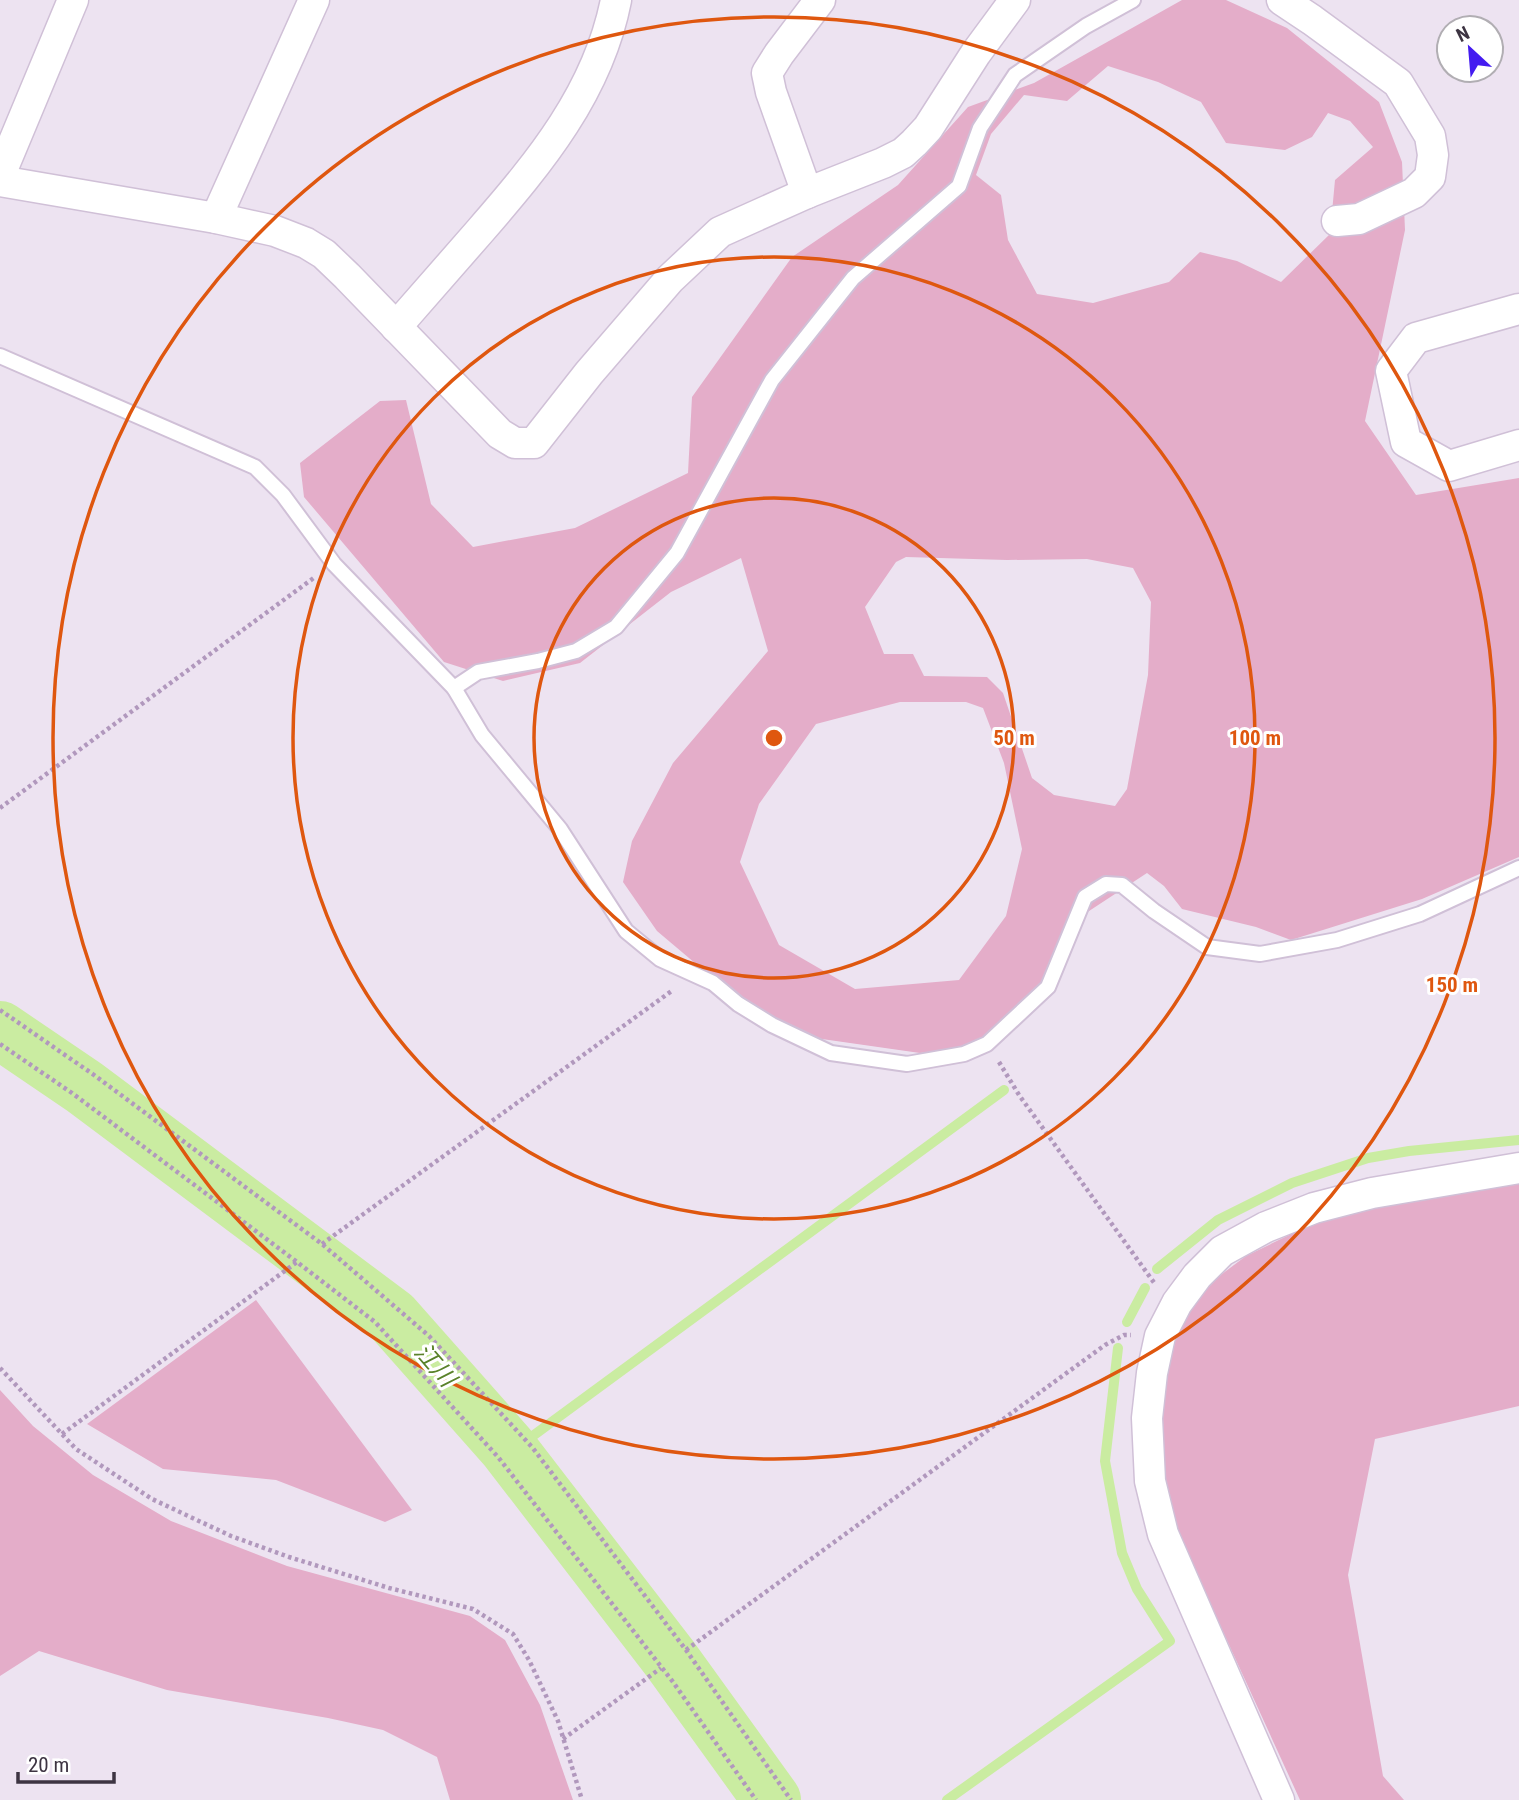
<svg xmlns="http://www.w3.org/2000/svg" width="1519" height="1800" viewBox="0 0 1519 1800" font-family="'Roboto Condensed','Noto Sans JP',sans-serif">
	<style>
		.green { fill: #e4adc9; fill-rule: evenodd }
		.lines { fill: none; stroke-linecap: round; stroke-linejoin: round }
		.stream { stroke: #caeca1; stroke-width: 10 }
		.river { stroke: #caeca1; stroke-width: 58 }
		.service-casing { stroke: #d0c0d7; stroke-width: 18 }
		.minor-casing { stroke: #d0c0d7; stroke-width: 33 }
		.path { stroke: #b198bd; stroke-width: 4.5; stroke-dasharray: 3.5 3.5; stroke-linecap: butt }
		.service { stroke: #fff; stroke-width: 14 }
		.minor { stroke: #fff; stroke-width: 30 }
		.ring { fill: none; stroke: #df570f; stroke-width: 3.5 }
		.labels { text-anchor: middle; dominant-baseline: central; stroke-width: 6; stroke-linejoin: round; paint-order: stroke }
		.water-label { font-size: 24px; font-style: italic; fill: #5a822a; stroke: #fff }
		.centre { fill: #df570f; stroke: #fff; stroke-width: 3.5 }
		.ring-label { font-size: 21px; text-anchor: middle; font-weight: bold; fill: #df570f; stroke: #fff; stroke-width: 6; stroke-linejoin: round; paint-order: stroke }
	</style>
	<rect width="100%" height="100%" fill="#ede3f1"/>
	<g class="green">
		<path d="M1182 0H1226L1287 28 1379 102 1402 162 1405 230 1365 421 1416 495 1519 478V857L1422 899 1291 940 1256 927 1182 909 1164 886 1147 873 1086 913 1041 982 987 1036 967 1048 920 1053 815 1038 734 996 657 931 623 882 632 841 673 763 768 651 741 558 671 592 580 663 503 681 444 662 304 497 300 463 380 401 406 400 431 504 473 547 575 528 688 473 692 397 792 257 898 185 968 107 1034 83ZM1108 66 1158 82 1201 102 1226 143 1285 150 1312 137 1328 113 1350 121 1373 147 1335 180 1330 234 1281 282 1237 261 1200 252 1169 282 1093 303 1037 294 1008 240 1001 195 976 175 991 134 1024 95 1067 101ZM906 557 1007 560 1087 559 1133 568 1151 602 1148 675 1127 789 1115 806 1054 795 1032 778 1003 693 987 677 924 676 913 654H884L865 607 896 562ZM900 702H966L983 708 1004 763 1022 849 1006 916 959 980 855 989 779 945 740 862 759 804 816 724Z"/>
		<polygon points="1519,1182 1519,1406 1375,1439 1348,1575 1383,1776 1404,1800 1300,1800 1181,1540 1165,1482 1160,1428 1166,1364 1180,1327 1210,1283 1246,1256 1314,1223 1370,1208"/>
		<polygon points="256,1300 406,1502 412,1510 385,1522 276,1480 163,1469 87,1424"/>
		<polygon points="0,1390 33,1426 93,1475 171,1521 287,1566 470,1616 505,1640 540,1705 573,1800 450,1800 437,1757 383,1730 328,1718 167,1690 39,1651 0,1676"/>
	</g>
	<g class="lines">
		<g class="stream">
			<polyline points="1157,1269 1218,1220 1292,1183 1368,1158 1409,1151 1519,1140"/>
			<polyline points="1127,1322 1145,1288"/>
			<polyline points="534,1435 1004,1090"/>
			<polyline points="510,1452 515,1448"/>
			<polyline points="947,1800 1170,1641 1137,1589 1122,1553 1105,1461 1118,1348"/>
		</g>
		<polyline class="river" points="0,1030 84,1087 392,1317 507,1447 671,1660 772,1800"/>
		<g class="service-casing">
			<g id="service">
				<polyline points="0,356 255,467 283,495 334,564 454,688 482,735 560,829 626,931 660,959 713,983 738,1004 772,1025 831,1053 907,1064 964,1054 987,1044 1048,987 1085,897 1106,884 1122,885 1154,911 1207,947 1260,954 1337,940 1420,914 1519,868"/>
				<polyline points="454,688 478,672 538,661 576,651 616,627 677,553 772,380 853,278 959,186 980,128 1015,75 1086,26 1133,0"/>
			</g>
		</g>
		<g class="minor-casing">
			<g id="minor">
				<polyline points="1282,0 1312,20 1398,83 1430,136 1433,155 1430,177 1414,193 1359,219 1337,221"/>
				<polyline points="0,175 73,0"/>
				<polyline points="0,181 216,218 275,231 306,243 324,254 347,276 500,434 515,443 534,443 589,373 670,279 720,232 807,193 883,163 903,153 914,143 928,128 976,53 1015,0"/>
				<polyline points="807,193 771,92 767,73 779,54 820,0"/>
				<polyline points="216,218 314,0"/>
				<polyline points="1519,309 1416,338 1391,371 1406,442 1449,466 1519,445"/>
				<path d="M396 327C424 295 452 263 480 231 540 162 598 92 616 0"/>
				<polyline points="1279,1800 1163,1534 1150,1481 1147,1418 1152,1373 1160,1336 1177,1303 1197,1276 1222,1251 1266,1227 1314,1208 1372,1193 1519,1168"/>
			</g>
		</g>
		<g class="path">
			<polyline points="0,808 315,577"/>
			<polyline points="0,1010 94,1075 322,1244 429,1336 532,1447 686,1650 791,1800"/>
			<polyline points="0,1044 72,1093 297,1262 375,1322 498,1457 673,1682 756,1800"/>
			<polyline points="999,1062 1019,1095 1155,1284"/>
			<polyline points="322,1244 673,990"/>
			<polyline points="0,1368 76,1449 152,1499 231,1536 289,1557 389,1588 473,1609 513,1634 529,1660 558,1721 582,1800"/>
			<polyline points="62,1434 297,1262"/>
			<polyline points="686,1650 1105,1345 1124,1335 1131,1335"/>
			<polyline points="563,1739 661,1668"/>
		</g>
		<use href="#service" class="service"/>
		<use href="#minor" class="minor"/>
	</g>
	<g class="ring">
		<circle cx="774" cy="738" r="240"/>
		<circle cx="774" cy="738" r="481"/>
		<circle cx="774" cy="738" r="721"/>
	</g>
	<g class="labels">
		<g class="water-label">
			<text transform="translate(435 1365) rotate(49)">江川</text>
		</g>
	</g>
	<circle cx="774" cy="738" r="10" class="centre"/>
	<g class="ring-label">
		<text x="1014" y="745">50 m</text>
		<text x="1255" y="745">100 m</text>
		<text x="1452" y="992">150 m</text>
	</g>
	<g transform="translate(1470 49) rotate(334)"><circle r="33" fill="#ffffff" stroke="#b1aeb3" stroke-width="2"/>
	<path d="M0-5L12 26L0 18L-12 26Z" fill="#441bf0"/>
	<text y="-10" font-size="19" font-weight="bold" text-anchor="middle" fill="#3d3442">N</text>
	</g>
	<path d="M18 1772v10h96v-10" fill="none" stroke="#3d3442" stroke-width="3.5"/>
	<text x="28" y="1772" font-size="21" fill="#3d3442" stroke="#ffffff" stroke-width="5" paint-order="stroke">20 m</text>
</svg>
